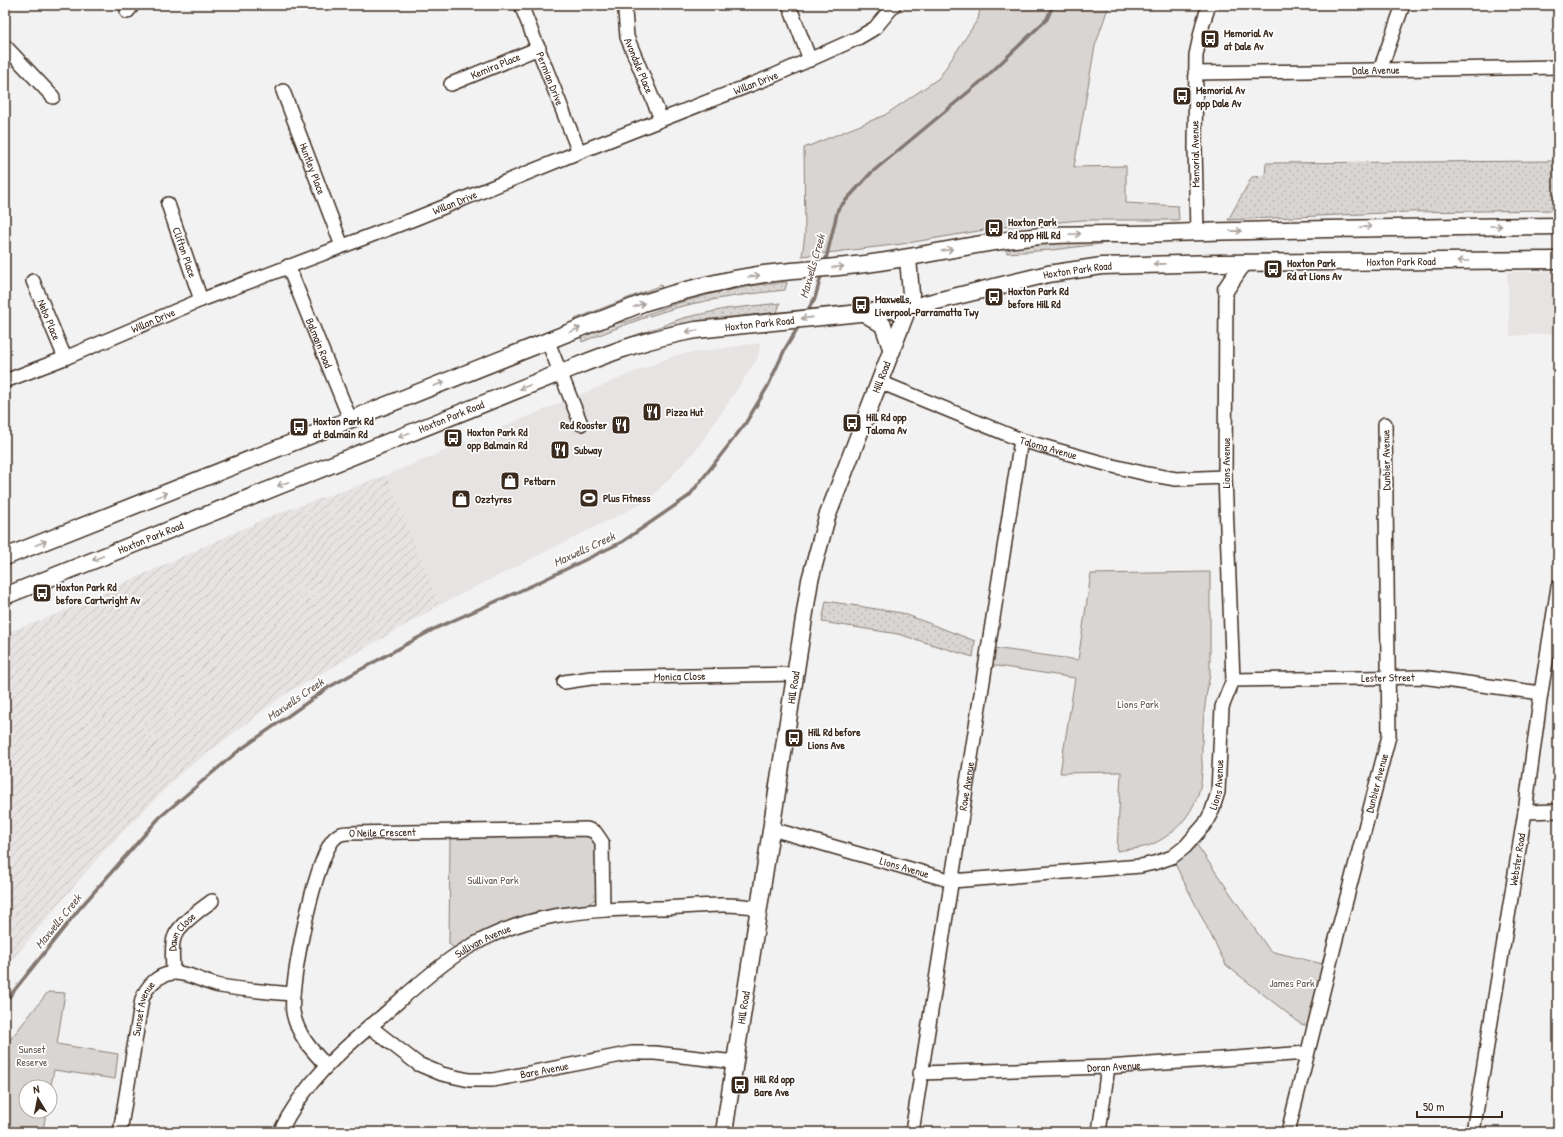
<svg xmlns="http://www.w3.org/2000/svg" width="1563" height="1137" viewBox="0 0 1563 1137" font-family="'Patrick Hand',sans-serif">
	<style>
		.built { fill: #e6e3e2 }
		.industrial { fill: url(#industrial-furrows) }
		.grass { fill: url(#grass-dots); stroke: #8a8078 }
		.park { fill: #d8d5d2; stroke: #8a8078 }
		.lines { fill: none; stroke-linecap: round; stroke-linejoin: round }
		.stream { stroke: #827770; stroke-width: 3.5 }
		.minor-casing { stroke: #3b2a1e; stroke-width: 16 }
		.major-casing { stroke: #3b2a1e; stroke-width: 19 }
		.minor { stroke: #fff; stroke-width: 13 }
		.major { stroke: #fff; stroke-width: 16 }
		.oneway { stroke: #a79f9a }
		.labels { text-anchor: middle; dominant-baseline: central; stroke-width: 3.5; stroke-linejoin: round; paint-order: stroke }
		.poi-label { font-size: 11px; font-weight: bold; fill: #3b2a1e; stroke: #fff; text-anchor: start }
		.street-label { font-size: 11px; fill: #3b2a1e; stroke: #fff }
		.park-label { font-size: 11px; fill: #62554b; stroke: #fff }
		.water-label { font-size: 12px; font-style: italic; fill: #65574e; stroke: #fff }
	</style>
	<defs>
		<pattern id="industrial-furrows" width="10" height="10" patternUnits="userSpaceOnUse"><rect width="10" height="10" fill="#e6e3e2"/><path d="M-1 1l2-2M0 10L10 0M9 11l2-2" fill="none" stroke="#c6c3c1"/></pattern>
		<pattern id="grass-dots" width="8" height="8" patternUnits="userSpaceOnUse"><rect width="8" height="8" fill="#d8d5d2"/><path d="M2 2h.1M6 6h.1" fill="none" stroke="#bab7b4" stroke-width="1.8" stroke-linecap="round"/></pattern>
	</defs>
	<rect width="100%" height="100%" fill="#f3f2f2"/>
	<filter id="ink" filterUnits="userSpaceOnUse"><feTurbulence type="fractalNoise" baseFrequency=".025" numOctaves="2"/><feDisplacementMap in="SourceGraphic" scale="8" xChannelSelector="R" yChannelSelector="G"/><feConvolveMatrix kernelMatrix="1 2 1 2 8 2 1 2 1" color-interpolation-filters="sRGB"/></filter>
	<g filter="url(#ink)">
		<g class="built">
			<polygon points="1558,271 1558,333 1510,336 1507,272"/>
			<polygon points="760,343 758,358 697,449 649,500 440,605 387,475 676,355"/>
		</g>
		<polygon class="industrial" points="387,475 440,605 284,695 180,774 103,852 5,968 5,633 48,618 271,516"/>
		<g class="grass">
			<polygon points="1558,161 1558,210 1407,212 1228,220 1252,177 1265,176 1266,163"/>
			<polygon points="1109,239 1108,243 1052,250 1007,253 1006,246"/>
			<path d="M787 282 785 290C749 294 714 298 679 307 646 316 614 329 582 342L581 335 608 325 628 321 675 304 715 293 757 285Z"/>
			<polygon points="661,285 662,288 577,323 575,319"/>
			<polygon points="780,303 776,316 599,349 683,318 725,309"/>
			<polygon points="826,601 902,613 975,641 973,657 898,634 822,622"/>
		</g>
		<g class="park">
			<polygon points="981,5 1109,5 1095,46 1074,167 1126,166 1126,203 1178,206 1179,220 1082,220 1002,227 902,244 802,256 805,234 804,148 885,115 939,78 978,19"/>
			<path d="M1210 572V675C1205 699 1202 726 1202 751 1201 758 1203 765 1202 772 1201 804 1181 831 1153 844 1142 849 1128 849 1117 851L1121 772 1060 773 1075 678 991 665 994 648 1078 660 1091 574Z"/>
			<path d="M582 835C586 836 592 836 594 840 600 850 597 880 597 892L595 899 589 904C574 907 558 908 543 911 510 917 482 931 454 948L449 944 450 837Z"/>
			<polygon points="1197,845 1270,951 1323,964 1308,1026 1301,1024 1226,965 1174,862 1186,854"/>
			<polygon points="48,992 65,993 57,1044 118,1054 115,1079 54,1070 50,1090 50,1087 26,1087 26,1111 46,1111 43,1132 5,1132 5,1046"/>
		</g>
		<g class="lines">
			<g class="stream">
				<polyline points="825,263 838,209 871,173 984,79 1047,19 1053,5"/>
				<polyline points="806,313 815,298 822,273"/>
				<polyline points="5,1002 80,908 160,817 237,752 329,687 434,629 533,585 622,542 689,496 745,424 768,386 785,349 800,324"/>
			</g>
			<g class="minor-casing">
				<g id="minor">
					<path id="s1" d="M521 5 579 152"/>
					<polyline points="789,5 810,60"/>
					<path id="s2" d="M625 11 627 37 661 119"/>
					<polyline points="127,12 133,5"/>
					<polyline points="5,46 53,97"/>
					<polyline points="1380,70 1403,5"/>
					<path id="s3" d="M1195 73 1558 67"/>
					<path id="s4" d="M451 84 539 48"/>
					<path id="s5" d="M283 91 342 246"/>
					<path id="s6" d="M168 204 201 300"/>
					<polyline points="1197,232 1195,148 1196,55 1203,23 1209,5"/>
					<path id="s7" d="M288 266 350 419"/>
					<path id="s8" d="M33 281 65 358"/>
					<polyline points="548,342 581,424"/>
					<path id="s9" d="M5 381 65 358 201 300 414 219 579 152 773 76 858 38 875 28 894 5"/>
					<path id="s10" d="M880 382 1021 440 1113 466 1147 474 1176 479 1225 477"/>
					<path id="s11" d="M1233 680 1422 677 1541 693"/>
					<path id="s12" d="M564 682 591 678 796 674"/>
					<polyline points="1525,812 1558,811"/>
					<path id="s13" d="M772 829 952 881 1141 866 1158 862 1172 857 1185 847 1205 824 1212 811 1218 792 1222 707 1233 680 1225 477 1226 289"/>
					<path id="s14" d="M173 973C173 964 171 947 174 938 178 925 201 909 212 901"/>
					<path id="s15" d="M369 1026 418 1064 442 1074 469 1080H493L632 1053H655L735 1062"/>
					<path id="s16" d="M326 1065C311 1050 297 1034 293 1012 289 986 316 852 336 837 339 834 344 833 348 833L587 829 595 832 602 842 603 910"/>
					<path id="s17" d="M920 1073 1108 1067 1307 1053"/>
					<path id="s18" d="M120 1132 142 999C147 986 157 975 173 973 189 972 204 983 220 986 244 990 269 992 293 994"/>
					<path id="s19" d="M280 1132C303 1084 339 1052 379 1019 404 997 428 974 456 955 521 912 583 910 659 908 691 907 726 902 758 908"/>
					<path id="s20" d="M912 1132 1021 440"/>
					<polyline points="1099,1132 1108,1067"/>
					<path id="s21" d="M1288 1132 1336 939 1389 736 1385 424"/>
					<path id="s22" d="M1473 1132 1525 812 1541 693 1558 587"/>
				</g>
			</g>
			<g class="major-casing">
				<g id="major">
					<polyline points="1226,289 1240,268 1245,263"/>
					<polyline points="864,313 883,325 892,351"/>
					<path d="M5 557 643 303C683 290 723 280 764 274 803 269 841 268 880 262 933 254 986 241 1040 236 1083 233 1126 235 1169 233 1299 229 1428 227 1558 226"/>
					<path id="s23" d="M5 596 572 368C614 351 651 338 696 330L908 308 1048 274 1102 266 1220 263 1558 260"/>
					<path id="s24" d="M724 1132 810 580 827 517 908 308 911 294 908 258"/>
				</g>
			</g>
			<use href="#minor" class="minor"/>
			<use href="#major" class="major"/>
		</g>
		<defs><path id="oneway-shaft" d="M-6 0H5M1.5-3L5.5 0L1.5 3" fill="none" stroke-width="1.6" stroke-linecap="round" stroke-linejoin="round"/></defs>
		<g class="oneway">
			<use href="#oneway-shaft" transform="translate(1496 226)"/>
			<use href="#oneway-shaft" transform="translate(1366 227) rotate(-2)"/>
			<use href="#oneway-shaft" transform="translate(1236 231) rotate(-1)"/>
			<use href="#oneway-shaft" transform="translate(1075 234) rotate(-3)"/>
			<use href="#oneway-shaft" transform="translate(947 250) rotate(-10)"/>
			<use href="#oneway-shaft" transform="translate(1463 261) rotate(180)"/>
			<use href="#oneway-shaft" transform="translate(1159 264) rotate(179)"/>
			<use href="#oneway-shaft" transform="translate(838 267) rotate(-6)"/>
			<use href="#oneway-shaft" transform="translate(754 276) rotate(-9)"/>
			<use href="#oneway-shaft" transform="translate(639 305) rotate(-21)"/>
			<use href="#oneway-shaft" transform="translate(807 318) rotate(174)"/>
			<use href="#oneway-shaft" transform="translate(575 330) rotate(-23)"/>
			<use href="#oneway-shaft" transform="translate(692 331) rotate(171)"/>
			<use href="#oneway-shaft" transform="translate(439 384) rotate(-21)"/>
			<use href="#oneway-shaft" transform="translate(525 387) rotate(158)"/>
			<use href="#oneway-shaft" transform="translate(404 435) rotate(158)"/>
			<use href="#oneway-shaft" transform="translate(283 484) rotate(158)"/>
			<use href="#oneway-shaft" transform="translate(162 495) rotate(-22)"/>
			<use href="#oneway-shaft" transform="translate(41 543) rotate(-22)"/>
			<use href="#oneway-shaft" transform="translate(98 558) rotate(158)"/>
		</g>
	</g>
	<defs>
		<g id="bus-square" transform="scale(1)"><rect x="-9" y="-9" width="18" height="18" rx="4" fill="#3b2a1e" stroke="#fff"/><path d="M-5-6H5V4H4V6H2V4H-2V6H-4V4H-5ZM-3.5-4V0h7V-4ZM-3.5 1.2v1.5H-2V1.2ZM2 1.2v1.5H3.5V1.2Z" fill="#fff"/></g>
		<g id="restaurant-square" transform="scale(1)"><rect x="-9" y="-9" width="18" height="18" rx="4" fill="#3b2a1e" stroke="#fff"/><path d="M-5-6h1v4h1v-4h1v4h1v-4h1v5L-1.5 .5V6h-2V.5L-5-1ZM5-6V6H3V1.5H1.5Q1.5-4 5-6Z" fill="#fff"/></g>
		<g id="shop-square" transform="scale(1)"><rect x="-9" y="-9" width="18" height="18" rx="4" fill="#3b2a1e" stroke="#fff"/><path d="M-5-2.5h2.3a2.7 3.5 0 0 1 5.4 0H5L5.5 6h-11ZM-1.5-2.5h3a1.5 2.3 0 0 0-3 0Z" fill="#fff"/></g>
		<g id="stadium-square" transform="scale(1)"><rect x="-9" y="-9" width="18" height="18" rx="4" fill="#3b2a1e" stroke="#fff"/><path d="M0-5a6.5 5 0 1 0 0 10a6.5 5 0 1 0 0-10ZM-3.5-1.8h7v3.6h-7Z" fill="#fff"/></g>
	</defs>
	<g fill-rule="evenodd">
		<use href="#bus-square" x="1210" y="39"/>
		<use href="#bus-square" x="1182" y="96"/>
		<use href="#bus-square" x="994" y="228"/>
		<use href="#bus-square" x="1273" y="269"/>
		<use href="#bus-square" x="994" y="297"/>
		<use href="#bus-square" x="861" y="305"/>
		<use href="#restaurant-square" x="652" y="412"/>
		<use href="#bus-square" x="852" y="423"/>
		<use href="#restaurant-square" x="621" y="425"/>
		<use href="#bus-square" x="299" y="427"/>
		<use href="#bus-square" x="453" y="438"/>
		<use href="#restaurant-square" x="560" y="450"/>
		<use href="#shop-square" x="510" y="481"/>
		<use href="#stadium-square" x="589" y="498"/>
		<use href="#shop-square" x="461" y="499"/>
		<use href="#bus-square" x="42" y="593"/>
		<use href="#bus-square" x="794" y="738"/>
		<use href="#bus-square" x="740" y="1085"/>
	</g>
	<g class="labels">
		<g class="poi-label">
			<text x="1224" y="33">Memorial Av<tspan x="1224" dy="13">at Dale Av</tspan></text>
			<text x="1196" y="90">Memorial Av<tspan x="1196" dy="13">opp Dale Av</tspan></text>
			<text x="1008" y="222">Hoxton Park<tspan x="1008" dy="13">Rd opp Hill Rd</tspan></text>
			<text x="1287" y="263">Hoxton Park<tspan x="1287" dy="13">Rd at Lions Av</tspan></text>
			<text x="1008" y="291">Hoxton Park Rd<tspan x="1008" dy="13">before Hill Rd</tspan></text>
			<text x="875" y="299">Maxwells,<tspan x="875" dy="13">Liverpool-Parramatta Twy</tspan></text>
			<text x="666" y="412">Pizza Hut</text>
			<text x="866" y="417">Hill Rd opp<tspan x="866" dy="13">Taloma Av</tspan></text>
			<text x="313" y="421">Hoxton Park Rd<tspan x="313" dy="13">at Balmain Rd</tspan></text>
			<text x="607" y="425" text-anchor="end">Red Rooster</text>
			<text x="467" y="432">Hoxton Park Rd<tspan x="467" dy="13">opp Balmain Rd</tspan></text>
			<text x="574" y="450">Subway</text>
			<text x="524" y="481">Petbarn</text>
			<text x="603" y="498">Plus Fitness</text>
			<text x="475" y="499">Ozztyres</text>
			<text x="56" y="587">Hoxton Park Rd<tspan x="56" dy="13">before Cartwright Av</tspan></text>
			<text x="808" y="732">Hill Rd before<tspan x="808" dy="13">Lions Ave</tspan></text>
			<text x="754" y="1079">Hill Rd opp<tspan x="754" dy="13">Bare Ave</tspan></text>
		</g>
		<g class="street-label">
			<text stroke="none"><textPath href="#s4" startOffset="48">Kemira Place</textPath></text>
			<text stroke="none"><textPath href="#s2" startOffset="57">Avondale Place</textPath></text>
			<text stroke="none"><textPath href="#s3" startOffset="181">Dale Avenue</textPath></text>
			<text stroke="none"><textPath href="#s1" startOffset="79">Permian Drive</textPath></text>
			<text stroke="none"><textPath href="#s9" startOffset="808">Willan Drive</textPath></text>
			<text transform="translate(1195 154) rotate(-91)">Memorial Avenue</text>
			<text stroke="none"><textPath href="#s5" startOffset="83">Huntley Place</textPath></text>
			<text stroke="none"><textPath href="#s9" startOffset="484">Willan Drive</textPath></text>
			<text stroke="none"><textPath href="#s6" startOffset="51">Clifton Place</textPath></text>
			<text stroke="none"><textPath href="#s23" startOffset="1452">Hoxton Park Road</textPath></text>
			<text stroke="none"><textPath href="#s23" startOffset="1128">Hoxton Park Road</textPath></text>
			<text stroke="none"><textPath href="#s8" startOffset="42">Nebo Place</textPath></text>
			<text stroke="none"><textPath href="#s9" startOffset="160">Willan Drive</textPath></text>
			<text stroke="none"><textPath href="#s23" startOffset="805">Hoxton Park Road</textPath></text>
			<text stroke="none"><textPath href="#s7" startOffset="83">Balmain Road</textPath></text>
			<text stroke="none"><textPath href="#s24" startOffset="774">Hill Road</textPath></text>
			<text stroke="none"><textPath href="#s23" startOffset="481">Hoxton Park Road</textPath></text>
			<text stroke="none"><textPath href="#s10" startOffset="181">Taloma Avenue</textPath></text>
			<text transform="translate(1386 460) rotate(-91)">Dunbier Avenue</text>
			<text transform="translate(1226 463) rotate(-90)">Lions Avenue</text>
			<text stroke="none"><textPath href="#s23" startOffset="157">Hoxton Park Road</textPath></text>
			<text stroke="none"><textPath href="#s12" startOffset="116">Monica Close</textPath></text>
			<text stroke="none"><textPath href="#s11" startOffset="155">Lester Street</textPath></text>
			<text stroke="none"><textPath href="#s24" startOffset="450">Hill Road</textPath></text>
			<text stroke="none"><textPath href="#s21" startOffset="360">Dunbier Avenue</textPath></text>
			<text stroke="none"><textPath href="#s13" startOffset="498">Lions Avenue</textPath></text>
			<text stroke="none"><textPath href="#s20" startOffset="350">Rowe Avenue</textPath></text>
			<text stroke="none"><textPath href="#s16" startOffset="293">O'Neile Crescent</textPath></text>
			<text stroke="none"><textPath href="#s22" startOffset="276">Webster Road</textPath></text>
			<text stroke="none"><textPath href="#s13" startOffset="138">Lions Avenue</textPath></text>
			<text stroke="none"><textPath href="#s14" startOffset="44">Dawn Close</textPath></text>
			<text stroke="none"><textPath href="#s19" startOffset="282">Sullivan Avenue</textPath></text>
			<text stroke="none"><textPath href="#s24" startOffset="126">Hill Road</textPath></text>
			<text stroke="none"><textPath href="#s18" startOffset="126">Sunset Avenue</textPath></text>
			<text stroke="none"><textPath href="#s17" startOffset="194">Doran Avenue</textPath></text>
			<text stroke="none"><textPath href="#s15" startOffset="192">Bare Avenue</textPath></text>
		</g>
		<g class="park-label">
			<text x="1138" y="704">Lions Park</text>
			<text x="493" y="880">Sullivan Park</text>
			<text x="1292" y="983">James Park</text>
			<text x="32" y="1049">Sunset<tspan x="32" dy="13">Reserve</tspan></text>
		</g>
		<g class="water-label">
			<text transform="translate(812 266) rotate(-74)">Maxwells Creek</text>
			<text transform="translate(584 549) rotate(-25)">Maxwells Creek</text>
			<text transform="translate(295 699) rotate(-35)">Maxwells Creek</text>
			<text transform="translate(58 921) rotate(-51)">Maxwells Creek</text>
		</g>
	</g>
	<rect width="1563" height="1137" fill="none" stroke="#fff" stroke-width="20"/>
	<rect x="10" y="10" width="1543" height="1117" fill="none" stroke="#3b2a1e" stroke-width="1.5" filter="url(#ink)"/>
	<g transform="translate(38 1099) rotate(350)"><circle r="19" fill="#ffffff" stroke="#b1aaa5"/>
	<path d="M0-3L7 15L0 10L-7 15Z" fill="#3b2a1e"/>
	<text y="-6" font-size="11" font-weight="bold" text-anchor="middle" fill="#3b2a1e">N</text>
	</g>
	<path d="M1417 1111v6h85v-6" fill="none" stroke="#3b2a1e" stroke-width="2"/>
	<text x="1423" y="1111" font-size="12" fill="#3b2a1e" stroke="#ffffff" stroke-width="3" paint-order="stroke">50 m</text>
</svg>
